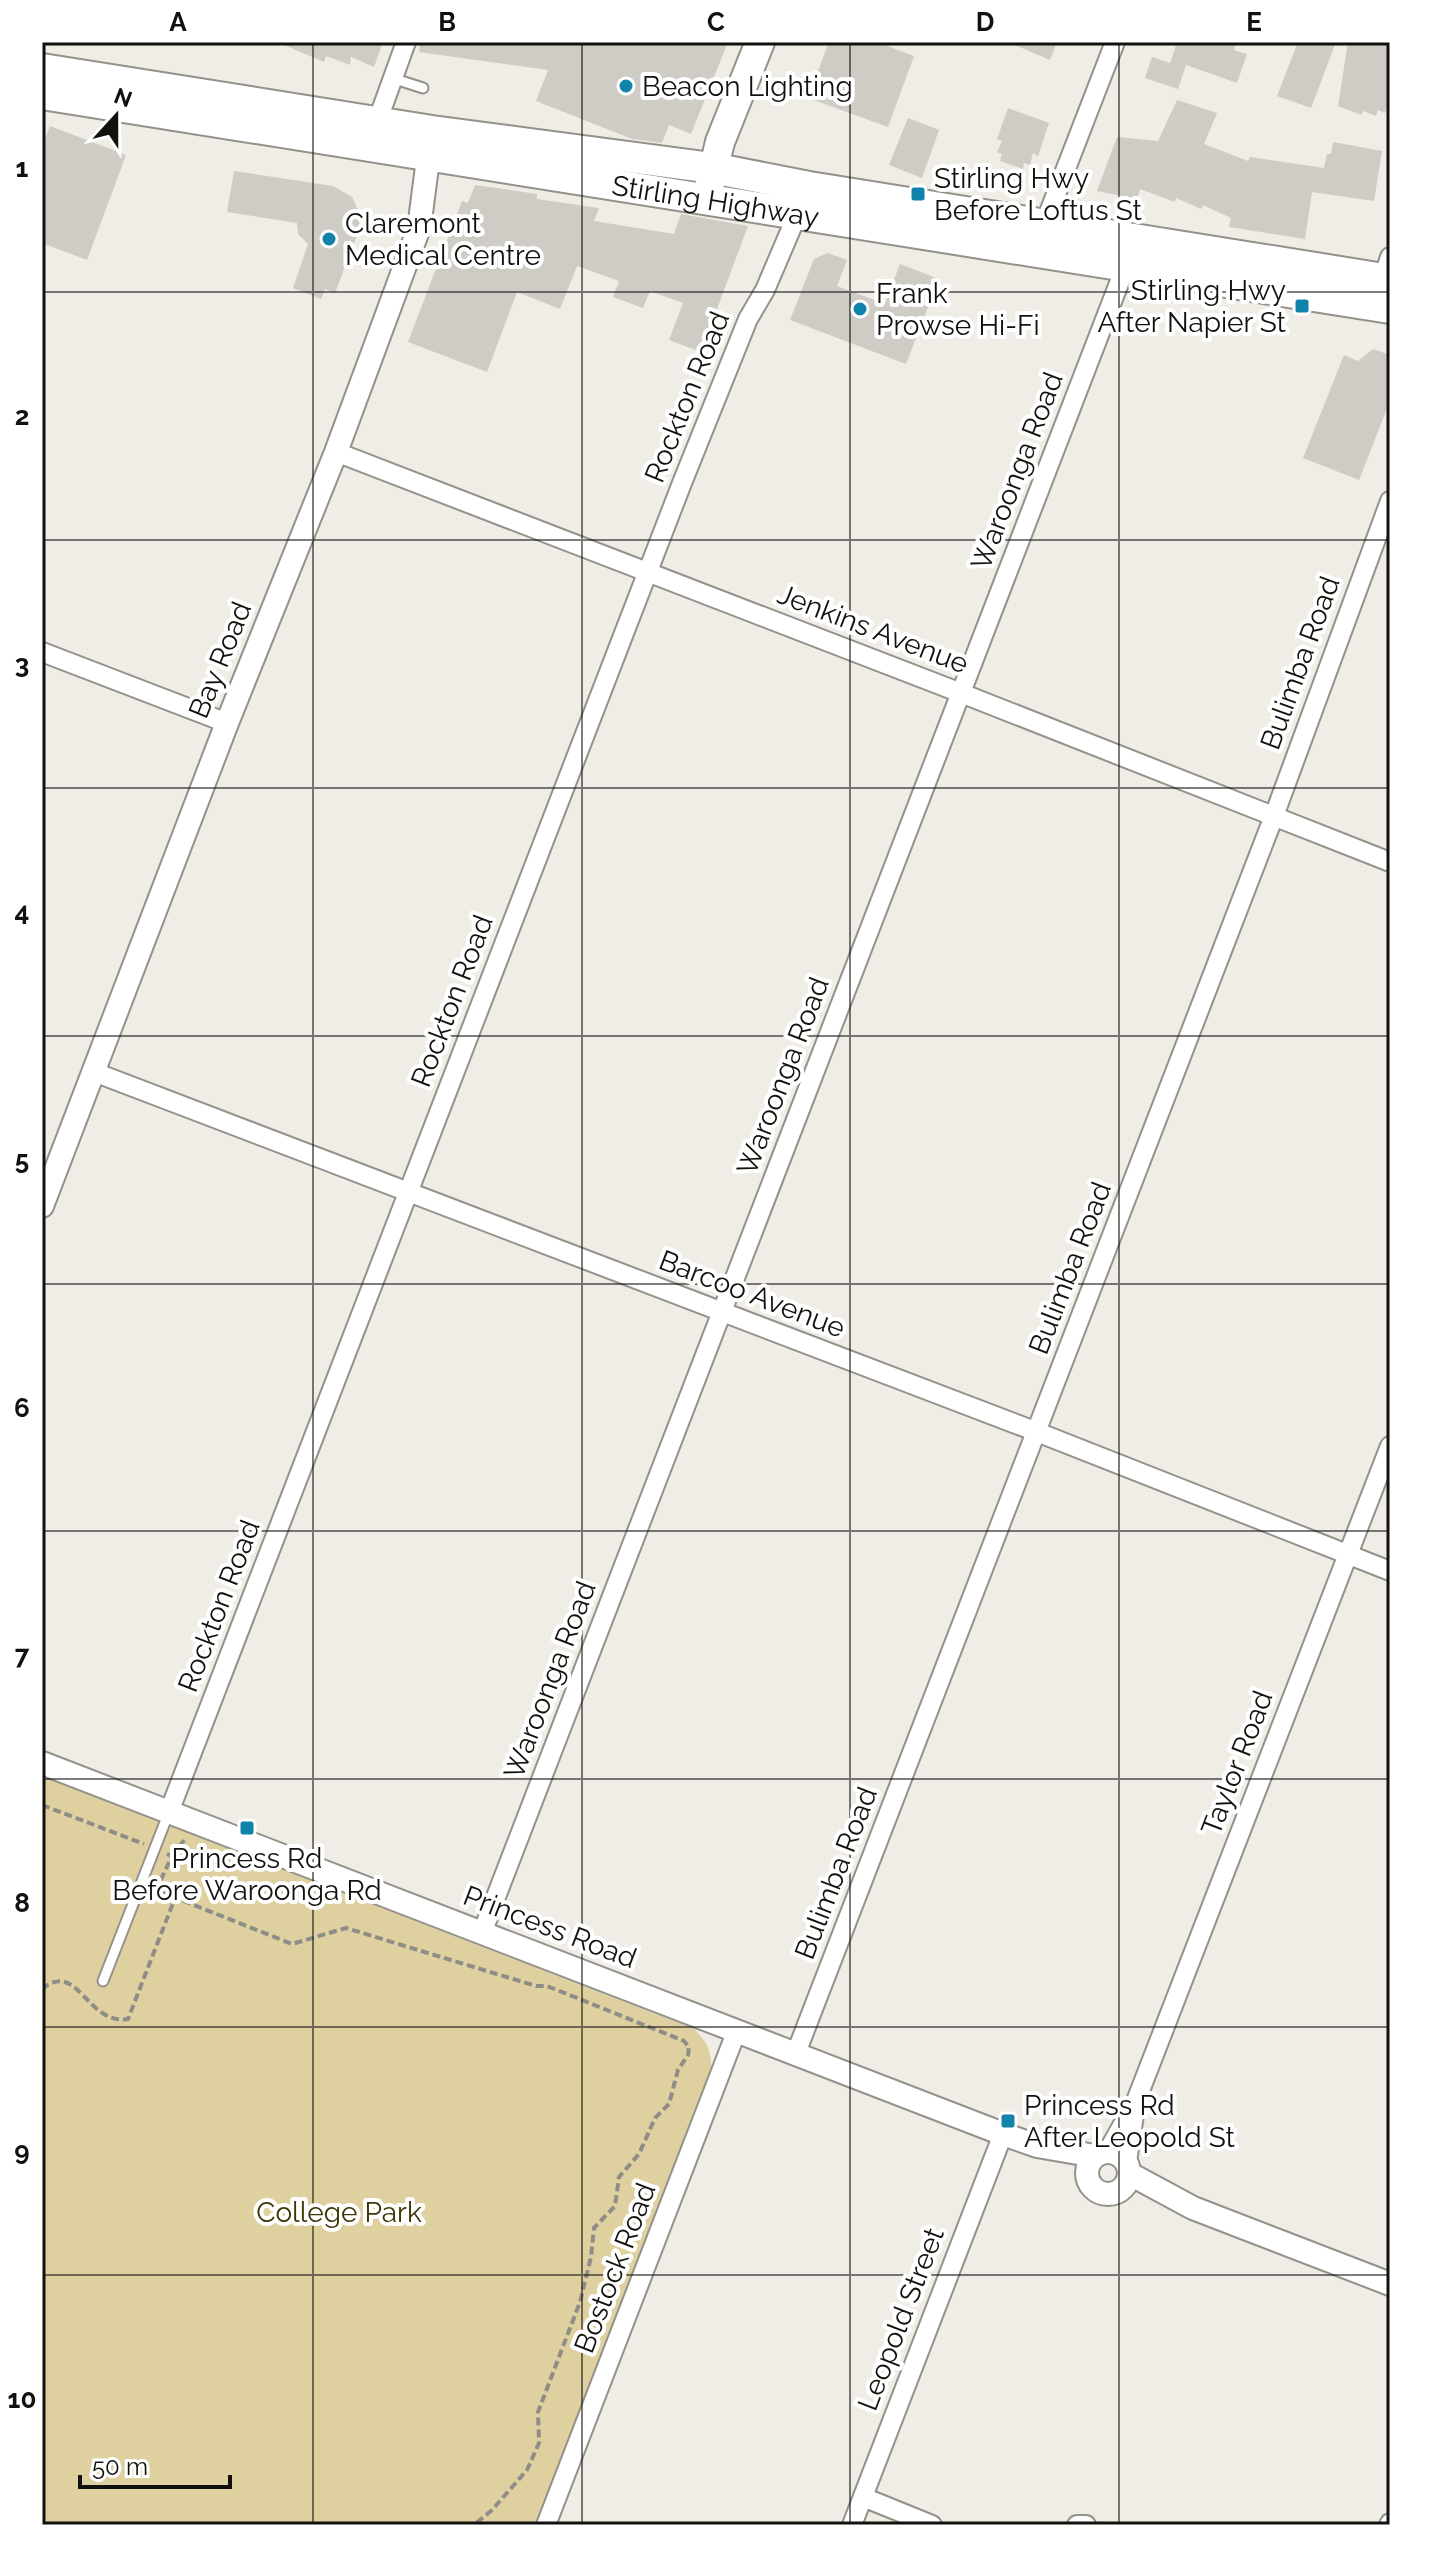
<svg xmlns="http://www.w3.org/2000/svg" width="1432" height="2567" viewBox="0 0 1432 2567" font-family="Raleway,sans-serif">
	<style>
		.green { fill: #ded09f }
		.building { fill: #ceccc5 }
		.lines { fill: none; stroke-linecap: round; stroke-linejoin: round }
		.service-casing { stroke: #93918a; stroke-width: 13 }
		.minor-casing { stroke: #93918a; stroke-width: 22 }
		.tertiary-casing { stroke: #93918a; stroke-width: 26 }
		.primary-casing { stroke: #93918a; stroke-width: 32 }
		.trunk-casing { stroke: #93918a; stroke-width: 34 }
		.path { stroke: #8e8d88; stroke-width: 4; stroke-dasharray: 8 4; stroke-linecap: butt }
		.service { stroke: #fff; stroke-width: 9 }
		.minor { stroke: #fff; stroke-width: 18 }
		.tertiary { stroke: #fff; stroke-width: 22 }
		.primary { stroke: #fff; stroke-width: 28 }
		.trunk { stroke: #fff; stroke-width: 30 }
		.grid { fill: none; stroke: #11110e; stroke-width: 2; stroke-opacity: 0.55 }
		.poi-dot { fill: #1183aa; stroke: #fff; stroke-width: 3 }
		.labels { text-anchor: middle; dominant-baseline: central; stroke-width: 8; stroke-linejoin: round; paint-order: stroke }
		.poi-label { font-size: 28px; fill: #11110e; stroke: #fff; text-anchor: start }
		.street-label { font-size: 28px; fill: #11110e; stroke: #fff }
		.park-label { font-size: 28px; fill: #403507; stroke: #fff }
		.neatline { fill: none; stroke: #11110e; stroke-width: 3 }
		.grid-label { font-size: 26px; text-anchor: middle; font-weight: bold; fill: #11110e }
	</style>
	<rect width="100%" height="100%" fill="#efede6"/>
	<path class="green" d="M42 1776 694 2029C709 2044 712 2053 711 2074L535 2525H42Z"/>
	<g class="building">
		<polygon points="277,42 383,42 374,67 351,57 350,65 326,56 324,62"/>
		<polygon points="420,42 728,42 691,134 669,125 662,143 632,139 536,101 548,70 419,52"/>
		<polygon points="829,42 877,42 914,56 888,127 808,98"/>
		<polygon points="1008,42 1057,42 1050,60"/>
		<polygon points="1177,42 1236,42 1234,50 1247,54 1237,83 1186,65 1178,89 1145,78 1152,57 1170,63"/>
		<polygon points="1298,42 1336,42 1311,108 1277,96"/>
		<polygon points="1348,42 1390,42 1390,99 1385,113 1378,110 1376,116 1363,111 1361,115 1338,106"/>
		<polygon points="1177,100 1217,113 1204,144 1248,161 1250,157 1324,168 1327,154 1331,154 1333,142 1382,151 1374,201 1312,192 1305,239 1229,227 1231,218 1203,205 1201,209 1176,198 1175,202 1140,189 1137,199 1097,191 1117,137 1158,141"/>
		<polygon points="1008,108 1049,123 1038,156 1033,153 1030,165 1024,163 1023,169 1000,161 1002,154 997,152 1002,141 997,139"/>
		<polygon points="908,118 939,130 922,178 889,165"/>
		<polygon points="50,126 126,155 87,260 42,243 42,147"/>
		<polygon points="234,171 333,186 352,197 358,210 360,228 335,293 325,289 321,299 293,288 308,244 298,234 297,223 227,212"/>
		<polygon points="475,185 537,194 537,199 599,208 594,221 674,234 681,214 748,226 701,352 669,340 683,303 650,291 643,308 613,297 619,281 577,266 560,309 517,292 487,372 408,342 462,201 468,203"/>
		<polygon points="828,253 847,260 837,286 885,304 900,264 939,279 906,364 790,320 814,259"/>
		<polygon points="1373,349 1390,355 1390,401 1359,480 1303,458 1344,355 1358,361"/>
	</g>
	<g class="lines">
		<g class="service-casing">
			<g id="service">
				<polyline points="392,78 423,88"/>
				<polyline points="103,1981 169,1812"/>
			</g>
		</g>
		<g class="minor-casing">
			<g id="minor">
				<polyline points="377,122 406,42"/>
				<polyline points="1041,233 1115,42"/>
				<polyline points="1380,288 1390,257"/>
				<polyline points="336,452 961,693 1390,862"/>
				<polyline points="42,652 227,723"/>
				<polyline points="94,1072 1037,1432 1390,1571"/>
				<polyline points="169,1812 682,483 748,319 765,290 797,215"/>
				<polyline points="482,1933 1128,260"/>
				<polyline points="796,2053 1274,816 1390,501"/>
				<polyline points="1108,2151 1136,2101 1390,1446"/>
				<polyline points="1127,2162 1134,2115"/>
				<polyline points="863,2497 932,2525"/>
				<polyline points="546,2525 737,2030"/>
				<polyline points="852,2525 1003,2134"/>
				<polyline points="1077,2525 1086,2525"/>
				<polyline points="1389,2525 1390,2523"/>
			</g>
		</g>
		<g class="tertiary-casing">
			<g id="tertiary">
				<polyline points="42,1206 227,723 336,452 419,228 430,144"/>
				<polyline points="42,1763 1003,2134 1037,2146 1095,2156"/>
				<circle cx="1108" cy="2173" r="21"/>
				<polyline points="1130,2174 1193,2208 1390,2284"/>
			</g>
		</g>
		<g class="primary-casing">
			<polyline id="primary" points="706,200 720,142 760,42"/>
		</g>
		<g class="trunk-casing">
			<g id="trunk">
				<polyline points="42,69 432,131 712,168 809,187 1390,280"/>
				<path id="s1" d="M42 94 1390 308"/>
			</g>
		</g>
		<g class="path">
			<polyline points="42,1805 144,1844"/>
			<polyline points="167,1854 172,1856 156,1890 292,1944 346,1928 536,1986 547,1986 684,2041 689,2047 688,2055 678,2070 669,2104 655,2118 639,2154 619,2177 615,2206 594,2228 591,2257 580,2302 538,2412 539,2443 527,2470 492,2510 474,2525"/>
			<polyline points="172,1856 185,1839"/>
			<path d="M42 1989C78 1959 87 2026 128 2019L175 1898"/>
		</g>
		<use href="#service" class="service"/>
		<use href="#minor" class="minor"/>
		<use href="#tertiary" class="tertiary"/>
		<use href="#primary" class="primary"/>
		<use href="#trunk" class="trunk"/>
	</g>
	<path class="grid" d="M313 42V2525M582 42V2525M850 42V2525M1119 42V2525M42 292H1390M42 540H1390M42 788H1390M42 1036H1390M42 1284H1390M42 1531H1390M42 1779H1390M42 2027H1390M42 2275H1390"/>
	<g class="poi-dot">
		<circle cx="626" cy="86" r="8"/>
		<rect x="910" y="186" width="16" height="16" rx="4"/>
		<circle cx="329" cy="239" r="8"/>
		<rect x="1294" y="298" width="16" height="16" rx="4"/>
		<circle cx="860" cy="309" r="8"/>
		<rect x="239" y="1820" width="16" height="16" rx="4"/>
		<rect x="1000" y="2113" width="16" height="16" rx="4"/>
	</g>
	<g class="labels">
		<g class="poi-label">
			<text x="642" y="86">Beacon Lighting</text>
			<text x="934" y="178">Stirling Hwy<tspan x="934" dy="32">Before Loftus St</tspan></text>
			<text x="345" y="223">Claremont<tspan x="345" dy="32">Medical Centre</tspan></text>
			<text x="1286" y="290" text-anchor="end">Stirling Hwy<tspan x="1286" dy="32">After Napier St</tspan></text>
			<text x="876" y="293">Frank<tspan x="876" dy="32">Prowse Hi-Fi</tspan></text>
			<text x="247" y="1858" text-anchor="middle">Princess Rd<tspan x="247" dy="32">Before Waroonga Rd</tspan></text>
			<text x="1024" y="2105">Princess Rd<tspan x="1024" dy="32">After Leopold St</tspan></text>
		</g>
		<g class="street-label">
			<text stroke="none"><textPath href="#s1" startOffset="682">Stirling Highway</textPath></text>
			<text transform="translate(687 397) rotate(-68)">Rockton Road</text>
			<text transform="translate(1017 471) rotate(-69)">Waroonga Road</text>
			<text transform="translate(873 629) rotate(21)">Jenkins Avenue</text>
			<text transform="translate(220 660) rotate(-68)">Bay Road</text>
			<text transform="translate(1300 663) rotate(-70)">Bulimba Road</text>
			<text transform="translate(452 1001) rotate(-69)">Rockton Road</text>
			<text transform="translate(783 1076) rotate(-69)">Waroonga Road</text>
			<text transform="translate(1070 1268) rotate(-69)">Bulimba Road</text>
			<text transform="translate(752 1294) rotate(21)">Barcoo Avenue</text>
			<text transform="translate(219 1606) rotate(-69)">Rockton Road</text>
			<text transform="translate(550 1680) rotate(-69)">Waroonga Road</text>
			<text transform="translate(1237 1763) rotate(-69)">Taylor Road</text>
			<text transform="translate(836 1873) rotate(-69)">Bulimba Road</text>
			<text transform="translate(550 1927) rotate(21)">Princess Road</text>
			<text transform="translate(615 2268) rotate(-69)">Bostock Road</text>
			<text transform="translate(901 2319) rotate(-69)">Leopold Street</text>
		</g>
		<g class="park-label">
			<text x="339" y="2212">College Park</text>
		</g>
	</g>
	<rect width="1432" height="2567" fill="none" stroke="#ffffff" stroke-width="88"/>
	<g transform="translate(116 116) rotate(21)" stroke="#ffffff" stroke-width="6" paint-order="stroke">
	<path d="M0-6L14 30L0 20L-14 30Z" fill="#11110e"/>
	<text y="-12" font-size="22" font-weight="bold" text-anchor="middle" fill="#11110e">N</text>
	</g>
	<path d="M80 2475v12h150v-12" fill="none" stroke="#11110e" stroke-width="4"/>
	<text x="92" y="2475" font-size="24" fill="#11110e" stroke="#ffffff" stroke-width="6" paint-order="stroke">50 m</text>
	<rect x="44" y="44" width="1344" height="2479" class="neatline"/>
	<g class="grid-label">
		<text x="178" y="31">A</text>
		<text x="447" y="31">B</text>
		<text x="716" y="31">C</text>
		<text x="985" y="31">D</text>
		<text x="1254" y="31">E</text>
		<text x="22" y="177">1</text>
		<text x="22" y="425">2</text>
		<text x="22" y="673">3</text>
		<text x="22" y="921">4</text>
		<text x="22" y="1169">5</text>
		<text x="22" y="1417">6</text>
		<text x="22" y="1664">7</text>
		<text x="22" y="1912">8</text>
		<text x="22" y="2160">9</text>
		<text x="22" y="2408">10</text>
	</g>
</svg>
